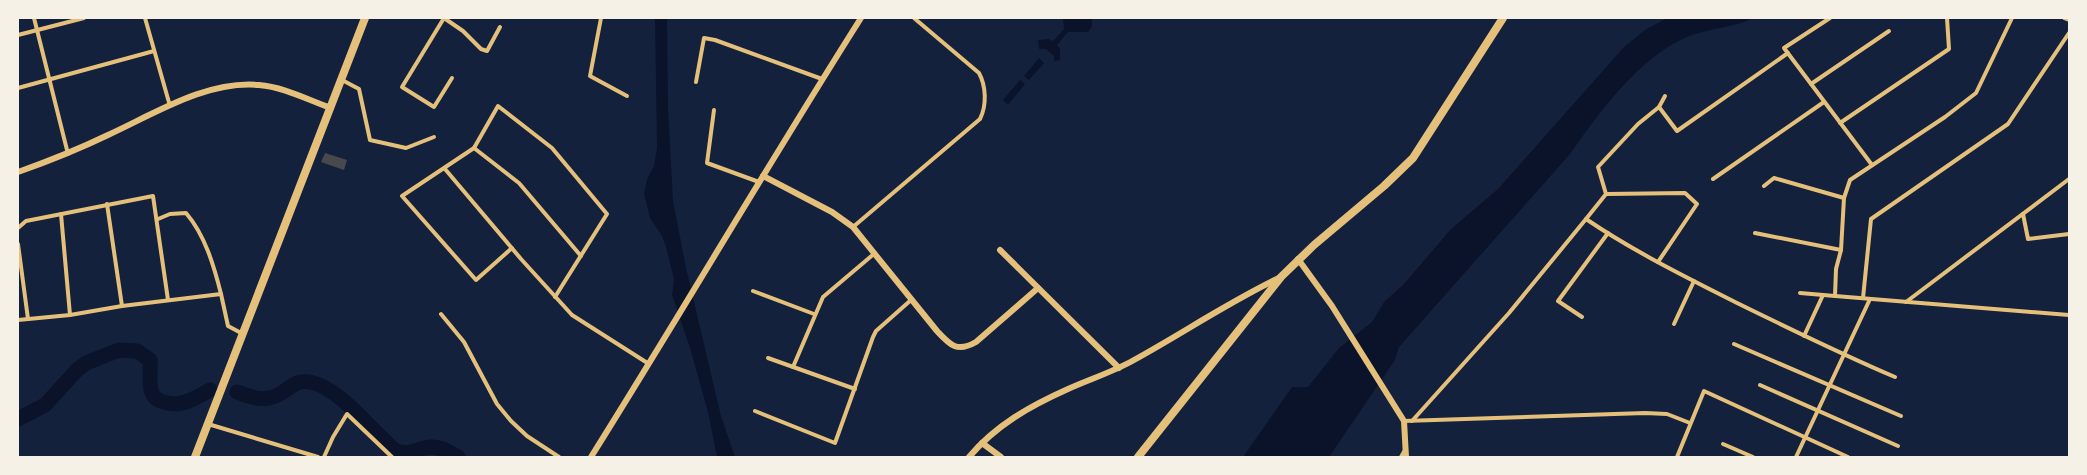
<svg xmlns="http://www.w3.org/2000/svg" width="2087" height="475" viewBox="0 0 2087 475" font-family="Cabin,sans-serif">
	<style>
		.water { fill: #0b132b }
		.lines { fill: none; stroke-linecap: round; stroke-linejoin: round }
		.river { stroke: #0b132b; stroke-width: 15 }
		.building { fill: #48494c }
		.minor { stroke: #e5c07b; stroke-width: 4 }
		.tertiary { stroke: #e5c07b; stroke-width: 6 }
		.trunk { stroke: #e5c07b; stroke-width: 8 }
	</style>
	<rect width="100%" height="100%" fill="#14213d"/>
	<g class="water">
		<polygon points="655,18 667,18 668,108 673,201 686,268 721,416 735,457 717,457 708,412 690,348 672,295 674,279 666,247 662,236 650,218 644,194 647,179 654,166 657,148"/>
		<polygon points="1063,18 1092,18 1092,26 1088,32 1068,32 1057,45 1060,48 1060,60 1054,61 1054,56 1046,49 1039,49 1038,40 1049,39 1053,41 1064,29"/>
		<path d="M1667 18H1754C1733 28 1708 28 1687 37 1639 57 1599 113 1570 154L1399 347 1395 360 1329 457H1243L1292 387H1308L1339 348 1372 322 1384 302 1404 284 1451 229 1498 189 1624 47 1645 30Z"/>
		<polygon points="1039,58 1044,63 1029,80 1024,76"/>
		<polygon points="1020,80 1025,84 1008,105 1003,100"/>
	</g>
	<g class="lines">
		<g class="river">
			<path d="M237 392C248 396 258 400 269 398 286 396 292 378 310 382 336 387 363 420 381 437 386 441 392 449 397 451 410 456 418 448 430 447 440 446 449 452 458 457"/>
			<path d="M18 419 45 405 77 370 86 363 119 350 137 351 150 360C151 370 148 383 152 393 154 398 159 401 164 402 181 408 195 398 210 390"/>
		</g>
	</g>
	<polygon class="building" points="325,153 347,160 344,170 321,162"/>
	<g class="lines">
		<g class="minor">
			<polyline points="34,18 68,154"/>
			<polyline points="145,18 170,106"/>
			<polyline points="444,18 402,87 434,107 452,78"/>
			<polyline points="444,18 463,31 481,49 487,51 500,27"/>
			<polyline points="601,18 590,76 627,96"/>
			<polyline points="1830,18 1784,48 1872,165"/>
			<polyline points="2012,18 1976,93 1945,117 1850,180 1844,198 1841,250 1836,269 1835,296 2069,315"/>
			<polyline points="2064,18 2069,20"/>
			<polyline points="18,35 84,18"/>
			<polyline points="342,80 359,89 370,140 406,148 434,137"/>
			<polyline points="696,82 704,38 715,40 822,79"/>
			<polyline points="1811,84 1889,31"/>
			<polyline points="18,88 154,51"/>
			<polyline points="1659,107 1677,131 1788,53"/>
			<polyline points="714,110 707,163 759,182"/>
			<polyline points="1840,123 1949,49 1947,18"/>
			<polyline points="474,148 519,183 581,256"/>
			<polyline points="445,169 521,259 572,315 649,364"/>
			<polyline points="1713,179 1824,102"/>
			<polyline points="1764,186 1774,178 1844,198"/>
			<polyline points="1606,194 1685,193 1697,204 1658,262"/>
			<polyline points="107,204 122,306"/>
			<polyline points="61,214 70,315"/>
			<polyline points="2023,214 2028,239 2069,234"/>
			<path d="M158 219 170 214 186 213C205 235 214 266 221 294"/>
			<polyline points="1586,219 1606,194 1598,167 1638,124 1659,107 1665,96"/>
			<path d="M853 227 980 119C987 105 986 86 979 73L914 18"/>
			<polyline points="18,228 26,221 153,196 168,300"/>
			<polyline points="1755,233 1841,250"/>
			<polyline points="18,244 28,319"/>
			<polyline points="512,248 476,280 402,196 474,148 498,106 552,148 607,214 555,297"/>
			<polyline points="753,291 814,314"/>
			<polyline points="1800,293 1835,296"/>
			<polyline points="1863,298 1871,219 2008,124 2069,33"/>
			<polyline points="1906,302 2069,179"/>
			<polyline points="441,314 464,342 497,404 511,421 527,436 559,457"/>
			<polyline points="1582,317 1558,301 1608,233"/>
			<polyline points="18,320 70,315 122,306 221,294 228,326 243,334"/>
			<polyline points="1674,324 1694,281"/>
			<polyline points="1804,336 1823,295"/>
			<polyline points="1734,344 1901,416"/>
			<polyline points="768,358 855,389"/>
			<polyline points="793,367 823,297 875,253"/>
			<polyline points="1760,385 1898,446"/>
			<polyline points="755,411 835,443 873,337 876,331 911,300"/>
			<polyline points="1404,421 1645,413 1667,414 1690,423"/>
			<path d="M1412 421 1509 313 1586 219C1633 251 1684 276 1735 302 1788 328 1841 354 1895 377"/>
			<polyline points="208,424 318,457"/>
			<polyline points="1723,444 1753,457"/>
			<polyline points="324,457 333,437 347,414 392,457"/>
			<polyline points="1401,457 1405,450"/>
			<polyline points="1677,457 1704,391 1848,457"/>
			<polyline points="1796,457 1870,299"/>
		</g>
		<g class="tertiary">
			<path d="M18 172C49 161 79 149 108 135 154 114 207 80 259 85 284 87 308 100 331 108"/>
			<path d="M763 176 832 212 853 227 937 331C950 345 957 353 976 342L1038 288"/>
			<polyline points="1000,250 1119,368"/>
			<polyline points="1298,259 1332,306 1404,421 1406,457"/>
			<polyline points="982,443 1001,457"/>
			<path d="M591 457C682 312 769 163 861 18"/>
			<path d="M969 457C996 425 1030 406 1068 389 1090 379 1113 372 1134 360 1183 333 1229 302 1279 278"/>
		</g>
		<g class="trunk">
			<polyline points="195,457 365,18"/>
			<polyline points="1138,457 1281,277 1314,245 1384,186 1413,158 1503,18"/>
		</g>
	</g>
	<rect width="2087" height="475" fill="none" stroke="#f6f1e7" stroke-width="38"/>
</svg>
